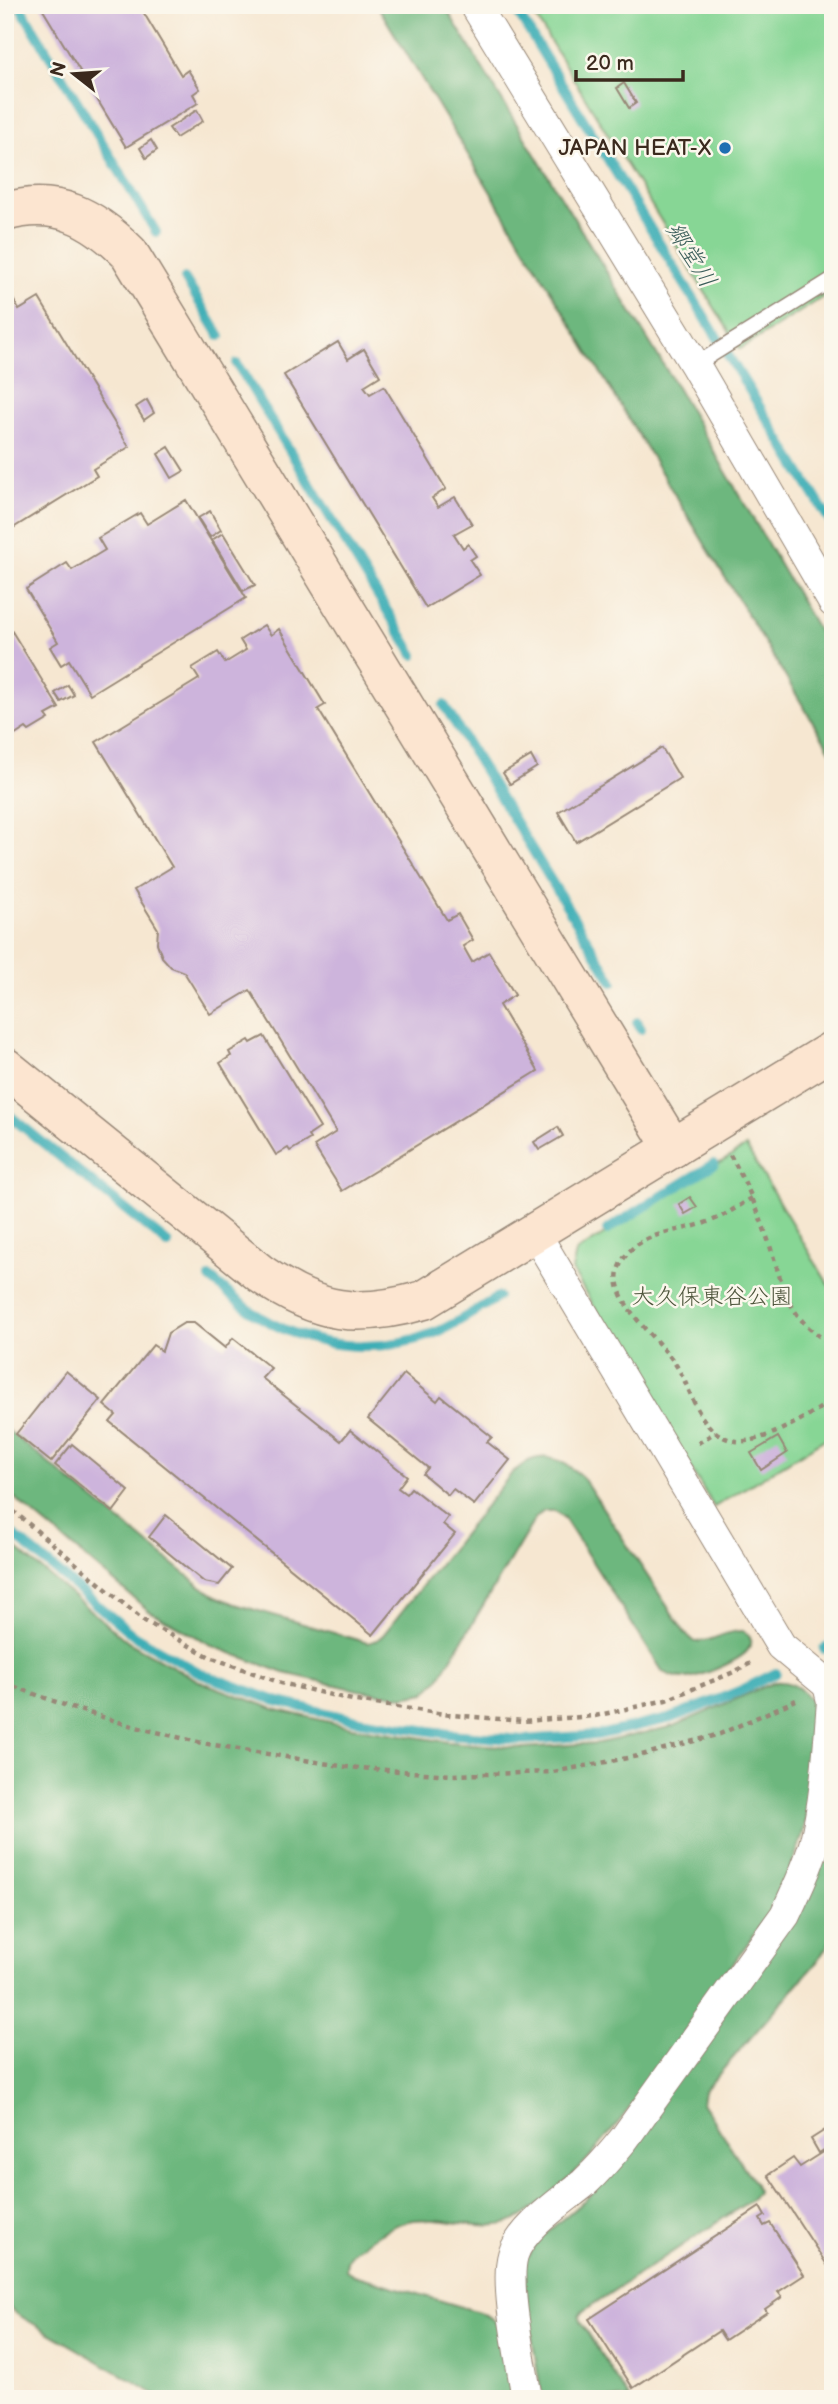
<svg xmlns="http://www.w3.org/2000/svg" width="838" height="2404" viewBox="0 0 838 2404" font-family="'Balsamiq Sans','Klee One',sans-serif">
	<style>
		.green { fill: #87d695; stroke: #61805a; stroke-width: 2 }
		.forest { fill: #6db77e; stroke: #54704e; stroke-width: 2 }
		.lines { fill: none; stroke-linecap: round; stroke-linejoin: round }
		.stream { stroke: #3daeb6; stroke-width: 10 }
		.building { fill: #cdb4dc }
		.lane-casing { stroke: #988878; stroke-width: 17 }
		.street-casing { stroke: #988878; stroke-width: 32 }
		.secondary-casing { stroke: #988878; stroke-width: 41 }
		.path { stroke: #988878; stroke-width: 4.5; stroke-dasharray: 5 5; stroke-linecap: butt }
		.lane { stroke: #fff; stroke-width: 14 }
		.street { stroke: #fff; stroke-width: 30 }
		.secondary { stroke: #fce5d0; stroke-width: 38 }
		.poi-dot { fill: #1f6fb2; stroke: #fbf7ec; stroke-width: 2.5 }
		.labels { text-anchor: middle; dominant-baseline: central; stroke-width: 5; stroke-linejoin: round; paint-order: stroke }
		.poi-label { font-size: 23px; fill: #3b2a1e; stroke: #fbf7ec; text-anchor: end }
		.park-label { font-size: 23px; fill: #4e553c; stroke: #fbf7ec }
		.water-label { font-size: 24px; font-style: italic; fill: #3c5f5b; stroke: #fbf7ec }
	</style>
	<rect width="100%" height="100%" fill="#fbf7ec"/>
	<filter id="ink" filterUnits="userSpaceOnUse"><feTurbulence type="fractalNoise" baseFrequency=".0143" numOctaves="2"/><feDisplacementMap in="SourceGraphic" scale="14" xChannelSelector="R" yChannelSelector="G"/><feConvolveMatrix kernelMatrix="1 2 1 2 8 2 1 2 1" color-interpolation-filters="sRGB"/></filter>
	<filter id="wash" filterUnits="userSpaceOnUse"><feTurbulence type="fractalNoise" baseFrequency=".00686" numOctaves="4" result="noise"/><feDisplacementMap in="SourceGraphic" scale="28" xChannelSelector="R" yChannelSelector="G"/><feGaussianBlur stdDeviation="1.57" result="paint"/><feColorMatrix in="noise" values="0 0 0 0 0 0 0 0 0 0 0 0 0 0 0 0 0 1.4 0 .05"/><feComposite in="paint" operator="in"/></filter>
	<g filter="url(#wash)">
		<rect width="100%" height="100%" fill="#f6e7d1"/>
		<g class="green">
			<polygon points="528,5 833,5 833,291 740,349"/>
			<polygon points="746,1147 833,1292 833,1434 714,1507 572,1270 576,1252"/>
		</g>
		<g class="forest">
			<polygon points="377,5 444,5 672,379 833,656 833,755"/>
			<path d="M5 1428 199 1585 216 1596 235 1604 368 1643 377 1640 383 1635 512 1473C518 1469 525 1462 531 1460 550 1452 570 1465 583 1478L685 1633 695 1642C714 1642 725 1630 744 1631L750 1637C750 1641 751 1644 749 1648 744 1660 697 1678 685 1678 676 1678 671 1676 663 1672L564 1518 555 1511H544L536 1517 439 1679 425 1693 403 1697 358 1690 284 1673 215 1647 149 1611 5 1490Z"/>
			<path d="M5 1539 128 1642 199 1681 274 1709 351 1727 448 1742 523 1748 599 1743 674 1726 775 1682C797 1680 814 1698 817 1719 815 1748 813 1777 809 1806 803 1842 789 1875 773 1908 738 1957 703 2006 668 2055 626 2114 584 2175 523 2216 494 2237 449 2216 414 2220 397 2222 380 2233 366 2242 354 2250 346 2255 346 2270L354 2275 479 2312C488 2316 497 2320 501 2330 507 2344 512 2384 510 2399H159L153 2393 15 2313 5 2303Z"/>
			<polygon points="833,1820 833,1937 817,1962 704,2091 702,2103 755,2184 757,2192 751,2200 583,2311 579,2316 580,2322 630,2399 542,2399 523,2280 526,2258 538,2240 595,2191"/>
		</g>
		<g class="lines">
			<g class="stream">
				<polyline points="19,5 156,232"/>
				<polyline points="513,5 833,526"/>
				<polyline points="185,279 220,336"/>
				<polyline points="237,364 414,655"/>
				<polyline points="444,705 613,982"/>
				<polyline points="637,1022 641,1029"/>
				<polyline points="5,1112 168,1244"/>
				<polyline points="607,1230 714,1164"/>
				<path d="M210 1278C230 1294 251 1314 275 1325 325 1350 385 1353 437 1332 458 1323 478 1309 498 1297"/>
				<polyline points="5,1528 133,1635 202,1674 276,1701 352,1719 449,1734 523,1740 598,1735 672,1718 742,1690 776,1673"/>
				<polyline points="824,1649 833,1645"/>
			</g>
		</g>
		<g id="blocks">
			<g class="building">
				<polygon points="40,5 139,5 181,75 188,70 200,89 193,94 198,103 126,147"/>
				<polygon points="624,83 636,103 629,108 617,88"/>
				<polygon points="197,110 203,121 176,138 169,128"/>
				<polygon points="151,140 157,150 146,158 140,148"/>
				<polygon points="12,297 19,310 39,298 129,447 93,469 97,476 5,533 5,302"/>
				<polygon points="338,342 348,359 364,349 380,376 364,386 370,394 384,386 446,489 432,498 438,507 455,497 472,524 454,534 463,548 468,544 476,556 470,560 480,575 426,608 284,375"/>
				<polygon points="147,400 154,413 144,420 136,407"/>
				<polygon points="169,447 184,471 172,478 158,454"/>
				<polygon points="186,500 246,598 90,694 69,660 61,665 50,647 58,642 26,589 67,563 72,570 105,550 98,538 140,513 147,524"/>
				<polygon points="210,511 221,530 210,537 198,518"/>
				<polygon points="223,533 255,585 243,591 212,540"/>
				<polygon points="5,620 59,708 46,715 49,719 29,731 26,728 15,735 5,719"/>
				<polygon points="264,625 271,635 279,629 325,705 318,709 447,920 458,914 473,940 463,946 472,962 489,952 515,995 499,1005 538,1071 342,1191 314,1146 336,1132 250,990 210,1014 184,972 171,967 162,957 157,943 158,929 134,890 172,867 96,742 199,679 192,668 218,652 225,663 246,650 240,640"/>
				<polygon points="68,685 74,695 61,702 55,693"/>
				<polygon points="662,748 680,778 576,842 558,812"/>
				<polygon points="531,756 537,767 510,784 503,773"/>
				<polygon points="264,1036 320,1128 308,1136 310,1139 290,1151 288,1148 276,1155 220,1063 231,1056 229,1052 249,1040 251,1043"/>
				<polygon points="558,1127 563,1136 539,1150 534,1142"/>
				<polygon points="690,1197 697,1207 685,1214 679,1204"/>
				<polygon points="184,1323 194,1323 225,1348 233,1338 271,1368 262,1378 341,1441 350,1430 407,1476 398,1488 406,1494 411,1488 448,1517 443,1524 455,1534 373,1635 110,1422 116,1415 104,1405 153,1345 162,1351 168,1333"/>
				<polygon points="66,1371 101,1400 51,1462 16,1434"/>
				<polygon points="404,1374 437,1401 441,1396 492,1437 487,1442 510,1460 474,1505 453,1489 448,1495 423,1474 428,1468 368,1419"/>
				<polygon points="778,1437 787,1453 761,1470 751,1453"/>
				<polygon points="72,1444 129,1491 113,1512 55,1465"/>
				<polygon points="166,1515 232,1569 219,1585 204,1582 149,1537"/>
				<polygon points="833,2125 833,2144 819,2153 811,2139"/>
				<polygon points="833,2146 833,2274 768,2175 793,2158 800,2167"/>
				<polygon points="760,2207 765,2216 760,2219 764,2226 770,2223 804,2275 778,2292 782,2297 765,2309 767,2312 725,2340 719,2331 633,2388 589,2319"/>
			</g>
		</g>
	</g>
	<g filter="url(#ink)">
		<use href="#blocks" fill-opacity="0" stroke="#988878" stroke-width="2"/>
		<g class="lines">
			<g class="lane-casing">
				<polyline id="lane" points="695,365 833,279"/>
			</g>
			<g class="street-casing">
				<g id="street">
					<polyline points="475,5 695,365 833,602"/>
					<polyline points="535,1233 781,1646 828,1685 833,1682"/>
					<path d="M527 2399C522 2365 504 2285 513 2255 521 2228 562 2201 584 2183 599 2169 611 2155 624 2139L785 1915C796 1892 807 1869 814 1845 826 1798 828 1749 832 1701L828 1685"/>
				</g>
			</g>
			<g class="secondary-casing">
				<g id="secondary">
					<path d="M5 212C57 197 93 217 129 253L673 1148"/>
					<path d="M5 1067 261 1274C319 1314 357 1319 424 1300L833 1050"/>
				</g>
			</g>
			<g class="path">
				<path d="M730 1155C745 1180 756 1206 766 1234 782 1279 785 1321 833 1344"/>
				<path d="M752 1198C737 1207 722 1218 705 1223 676 1233 638 1231 621 1263 602 1298 661 1340 676 1365 693 1391 697 1430 731 1440 759 1448 809 1415 833 1400"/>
				<polyline points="698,1443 716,1432"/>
				<polyline points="5,1504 143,1620 210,1657 281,1683 356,1701 451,1715 523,1721 595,1716 666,1700 734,1672 753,1662"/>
				<polyline points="5,1683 72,1708 136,1727 202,1743 347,1767 451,1775 553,1772 638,1756 720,1734 796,1700"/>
			</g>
			<use href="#lane" class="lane"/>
			<use href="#street" class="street"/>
			<use href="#secondary" class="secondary"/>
		</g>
	</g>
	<circle class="poi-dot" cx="725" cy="148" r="7"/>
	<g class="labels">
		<g class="poi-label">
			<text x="711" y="148">JAPAN HEAT-X</text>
		</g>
		<g class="park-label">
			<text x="712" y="1297">大久保東谷公園</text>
		</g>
		<g class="water-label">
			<text transform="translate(691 255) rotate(58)">郷堂川</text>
		</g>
	</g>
	<rect width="838" height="2404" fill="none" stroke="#fbf7ec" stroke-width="28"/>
	<g transform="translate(74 74) rotate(287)" stroke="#fbf7ec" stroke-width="5" paint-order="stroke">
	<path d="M0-5L12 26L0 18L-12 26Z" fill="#3b2a1e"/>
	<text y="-10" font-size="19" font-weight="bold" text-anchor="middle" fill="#3b2a1e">N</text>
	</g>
	<path d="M576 70v10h107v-10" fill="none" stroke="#3b2a1e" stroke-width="3.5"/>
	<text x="586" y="70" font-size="21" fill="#3b2a1e" stroke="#fbf7ec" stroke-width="5" paint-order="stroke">20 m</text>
</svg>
